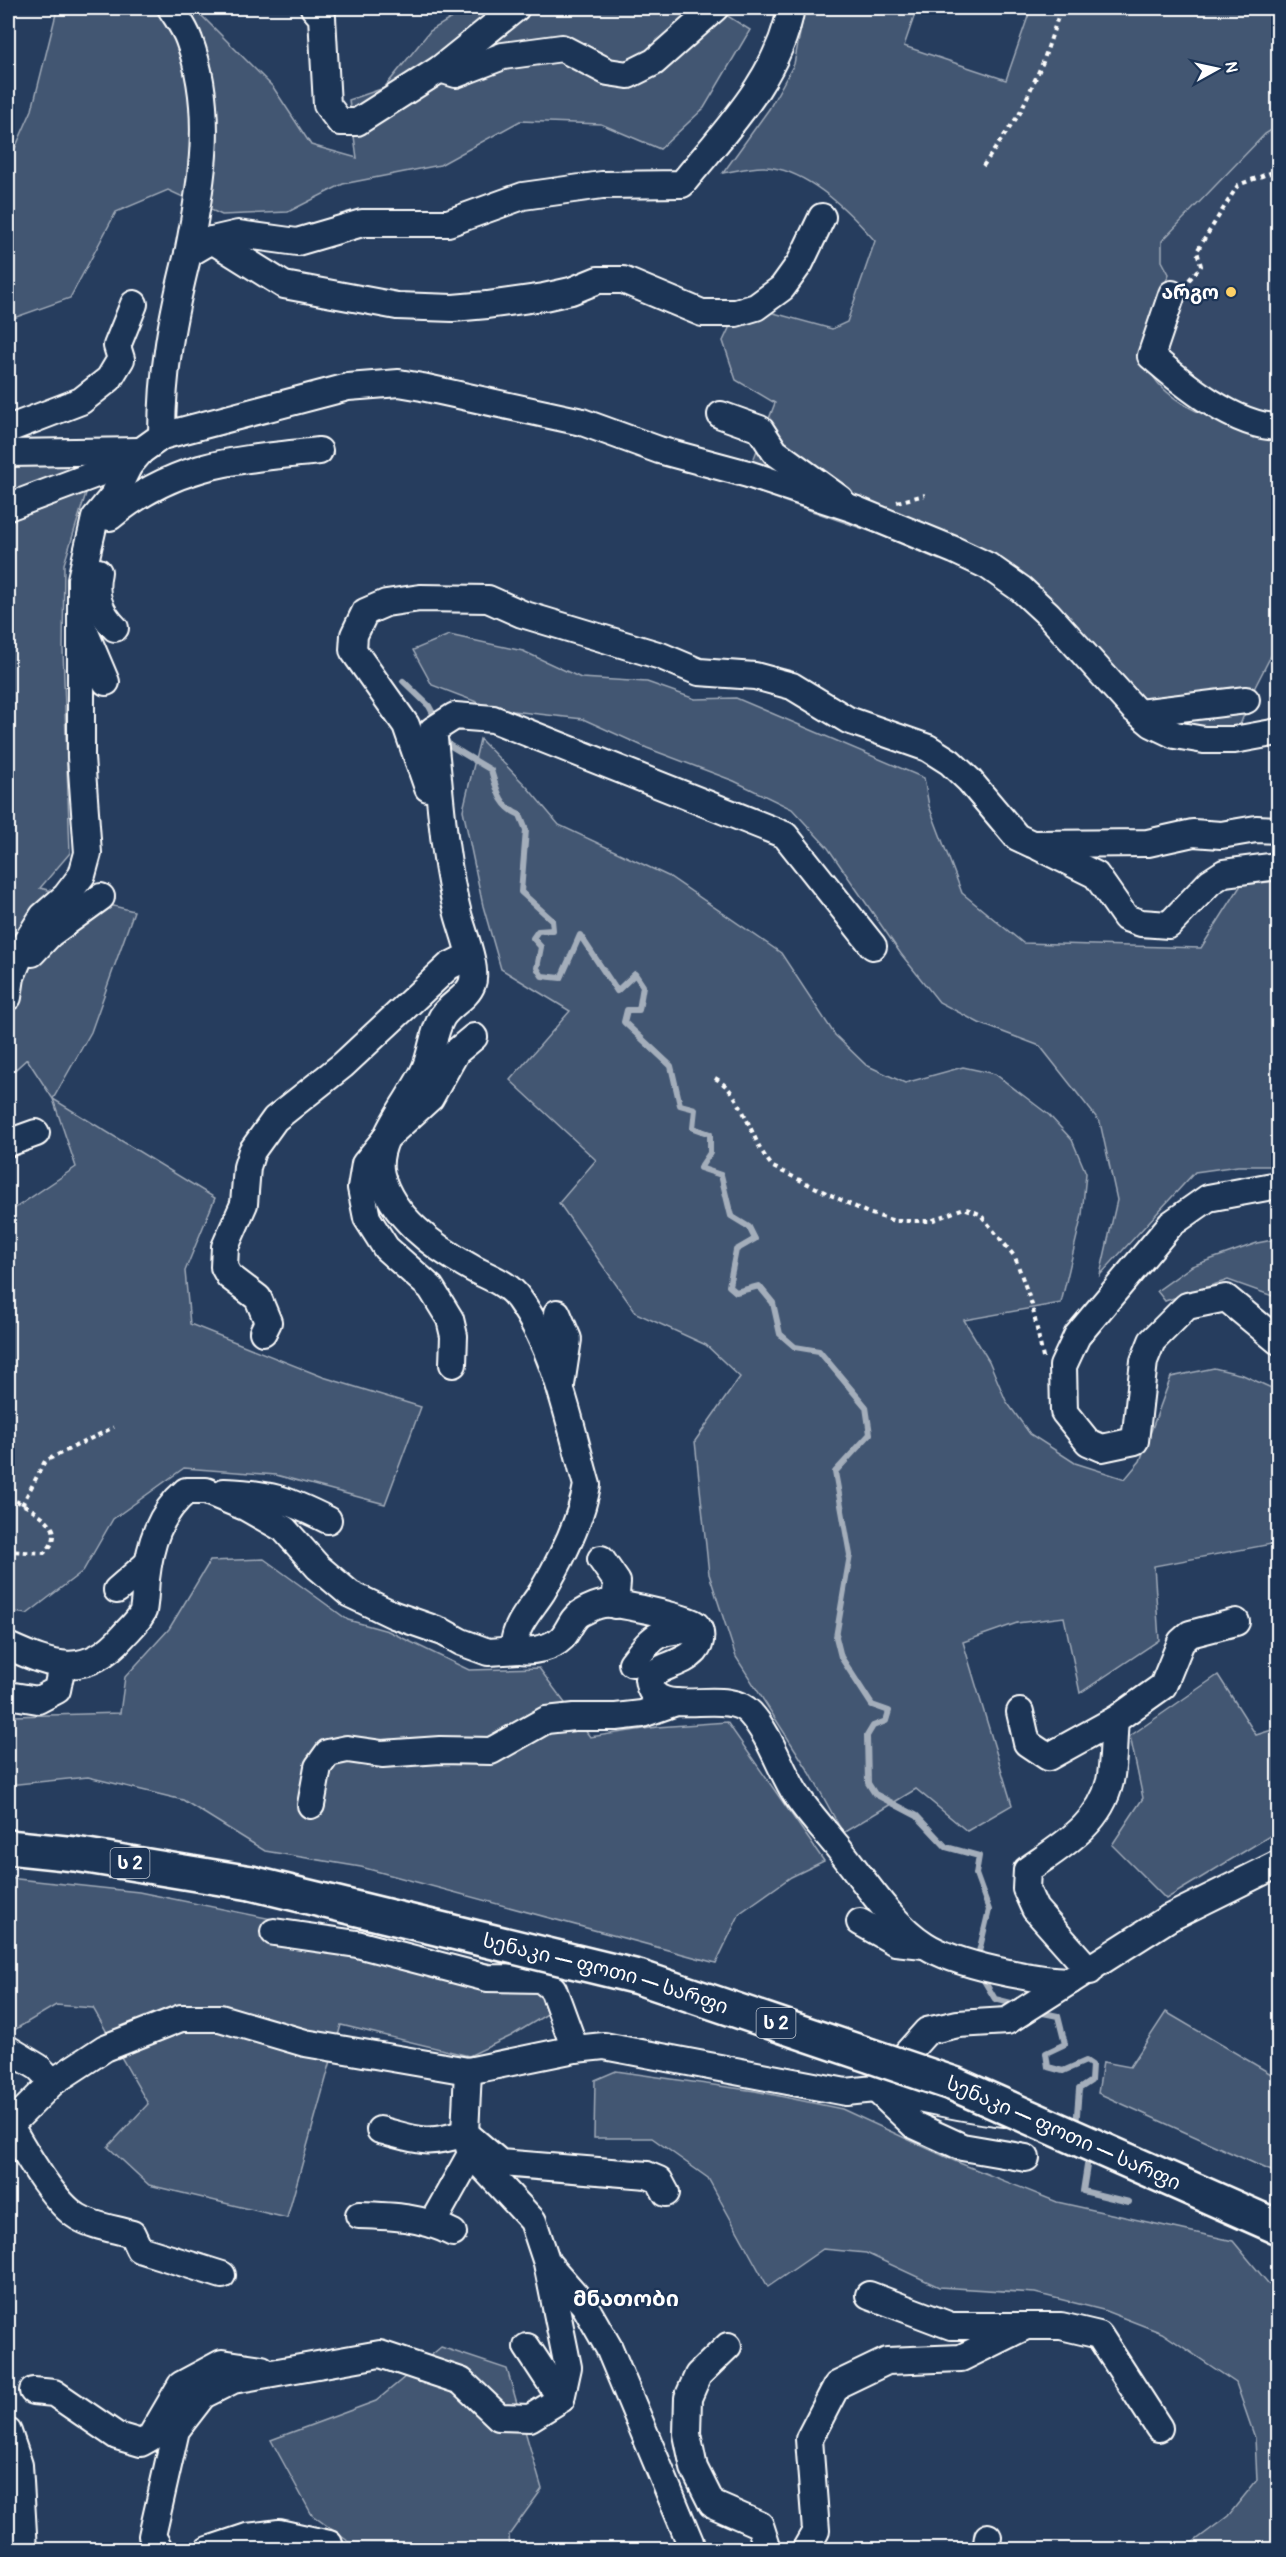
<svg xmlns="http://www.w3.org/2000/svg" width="1286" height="2557" viewBox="0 0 1286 2557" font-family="Pangolin,'Noto Sans Georgian',sans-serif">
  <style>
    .built { fill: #344a68 }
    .green { fill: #425672; stroke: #a0aab8; stroke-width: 1.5 }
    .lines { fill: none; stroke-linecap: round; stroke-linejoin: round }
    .stream { stroke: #a4aebb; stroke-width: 6 }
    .minor-casing { stroke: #fff; stroke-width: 30 }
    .highway-casing { stroke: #fff; stroke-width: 38 }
    .path { stroke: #fff; stroke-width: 4; stroke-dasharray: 4.5 4.5; stroke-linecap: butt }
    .minor { stroke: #1d3557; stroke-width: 26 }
    .highway { stroke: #1d3557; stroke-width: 33 }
    .highway-bridge-casing { stroke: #fff; stroke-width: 38; stroke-linecap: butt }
    .highway-bridge { stroke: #1d3557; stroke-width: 33 }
    .poi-dot { fill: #ffd166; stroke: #1d3557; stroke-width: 2 }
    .labels { text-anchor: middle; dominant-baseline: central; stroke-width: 4.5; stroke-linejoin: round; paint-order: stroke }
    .shield { fill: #1d3557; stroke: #bbc2cd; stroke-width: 1.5 }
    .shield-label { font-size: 18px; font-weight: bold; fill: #fff }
    .poi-label { font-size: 20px; font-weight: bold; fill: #fff; stroke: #1d3557; text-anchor: end }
    .street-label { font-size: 20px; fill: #fff; stroke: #1d3557 }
    .quarter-label { font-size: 22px; font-weight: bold; fill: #fff; stroke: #1d3557 }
  </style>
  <rect width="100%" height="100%" fill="#263d5e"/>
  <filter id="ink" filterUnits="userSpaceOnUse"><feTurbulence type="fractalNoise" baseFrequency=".0167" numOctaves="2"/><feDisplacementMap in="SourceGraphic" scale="12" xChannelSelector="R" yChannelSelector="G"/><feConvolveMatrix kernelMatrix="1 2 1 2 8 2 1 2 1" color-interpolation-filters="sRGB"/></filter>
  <g filter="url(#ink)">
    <path class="built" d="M 1278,126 L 1278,437 L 1226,425 L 1199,413 L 1158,383 L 1138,351 L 1169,274 L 1162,261 L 1162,241 L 1264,134 Z"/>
    <g class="green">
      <path d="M 55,8 L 194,8 L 273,87 L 311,145 L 357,158 L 349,100 L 384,88 L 430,31 L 468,8 L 715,8 L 750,30 L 704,108 L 660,149 L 601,124 L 520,121 L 440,165 L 343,184 L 288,212 L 222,215 L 168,190 L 116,212 L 70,298 L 8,320 L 8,164 L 32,110 L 56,14 Z"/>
      <path d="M 805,8 L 917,8 L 904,46 L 1006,80 L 1031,8 L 1278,8 L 1278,126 L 1265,134 L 1162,241 L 1162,261 L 1169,274 L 1138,351 C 1144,361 1150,373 1158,383 C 1187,416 1238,427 1278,437 L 1278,642 L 1255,687 L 1234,740 L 1175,735 L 1074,642 L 954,550 L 939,560 L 878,534 L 743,487 L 775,403 L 736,380 L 723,341 L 732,322 L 770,312 L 832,329 L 847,322 L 875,241 C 849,211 807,169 765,167 C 752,166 736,171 723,173 L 769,109 L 794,64 Z"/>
      <path d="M 8,464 L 81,467 L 87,490 L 64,564 L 63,649 L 70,853 L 40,888 L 134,911 L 91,1032 L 53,1099 L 215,1198 L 185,1271 L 190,1324 L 323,1377 L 421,1407 L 385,1504 L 276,1475 L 184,1468 L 113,1519 L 83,1571 L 27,1614 L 8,1611 L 8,1213 L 76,1167 L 53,1099 L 27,1059 L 8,1076 Z"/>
      <path d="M 449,635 L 523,651 L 581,678 L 647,682 L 695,699 L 736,698 L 924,778 L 929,806 L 962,893 L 1023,943 L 1201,948 L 1241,885 L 1278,881 L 1278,1166 L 1238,1166 L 1195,1172 L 1100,1275 L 1117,1200 L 1100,1122 L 1040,1046 L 979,1023 L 939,1002 L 901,954 L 828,848 L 792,809 L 734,781 L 647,748 L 583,719 L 495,709 L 432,685 L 413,650 Z"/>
      <path d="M 480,739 L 527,787 L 559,825 L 670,877 L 781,953 L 835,1035 L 866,1065 L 905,1083 L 963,1067 L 995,1074 L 1049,1115 L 1072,1140 L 1086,1173 L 1082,1215 L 1061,1303 L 964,1320 L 989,1361 L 1006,1401 L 1030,1434 L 1075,1463 L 1125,1479 L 1140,1461 L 1171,1377 L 1214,1368 L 1243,1375 L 1278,1391 L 1278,1564 L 1271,1544 L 1154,1566 L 1159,1640 L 1080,1693 L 1064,1617 L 1017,1623 L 963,1642 L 1012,1805 L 967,1831 L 916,1789 L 843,1833 L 810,1773 L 736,1657 L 709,1574 L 695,1441 L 740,1377 L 706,1345 L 636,1313 L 559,1203 L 596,1160 L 510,1080 L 570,1011 L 501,969 L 483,906 L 463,810 Z"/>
      <path d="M 1278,1239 L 1278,1298 L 1228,1280 L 1165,1301 L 1157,1291 L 1192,1266 L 1257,1243 Z"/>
      <path d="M 264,1559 L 348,1620 L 388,1631 L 469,1670 L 539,1668 L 590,1737 L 657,1727 L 727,1722 L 824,1861 L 791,1877 L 740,1913 L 716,1963 L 361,1867 L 265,1851 L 183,1800 L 88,1777 L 8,1785 L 8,1711 L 14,1716 L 120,1713 L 125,1677 L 169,1629 L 210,1561 Z"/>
      <path d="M 1218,1675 L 1256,1735 L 1278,1728 L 1278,1831 L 1166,1899 L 1112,1845 L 1143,1798 L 1130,1736 Z"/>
      <path d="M 8,1878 L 139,1892 L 556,1977 L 569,2001 L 511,2036 L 469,2056 L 341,2025 L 287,2218 L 149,2185 L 108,2147 L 148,2104 L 93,2008 L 56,2005 L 14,2030 L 8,2074 Z"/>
      <path d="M 1166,2012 L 1278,2078 L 1278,2174 L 1098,2093 L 1103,2062 L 1130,2067 Z"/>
      <path d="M 616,2071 L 755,2091 L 842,2109 L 957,2162 L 1057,2202 L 1233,2241 L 1278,2295 L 1278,2549 L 1184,2549 L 1228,2516 L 1257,2480 L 1255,2438 L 1236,2383 L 1162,2333 L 1103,2310 L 1035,2293 L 939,2287 L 866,2253 L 823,2249 L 768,2287 L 708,2178 L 652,2138 L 594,2138 L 595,2080 Z"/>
      <path d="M 441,2347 L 507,2369 L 542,2489 L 509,2535 L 510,2549 L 359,2549 L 312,2515 L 271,2440 L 376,2401 Z"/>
    </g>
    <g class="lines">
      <g class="stream">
        <path d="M 403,681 L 429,706 L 437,721"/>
        <path d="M 444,736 L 449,745 L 491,770 C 497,790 500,807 520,815 L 526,830 L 521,892 L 552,920 L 553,930 L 538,931 L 533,938 L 541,947 L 537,968 L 542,976 L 561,978 L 580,935 L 617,991 L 635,974 L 643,986 L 639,1010 L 627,1010 L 624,1022 L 671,1066 L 680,1105 L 695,1109 L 693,1128 L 710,1134 L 710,1153 L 700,1168 L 721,1175 L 731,1216 L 749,1227 L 755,1239 L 736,1250 L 729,1286 L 736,1292 L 759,1286 L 773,1303 L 780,1334 L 795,1347 L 819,1351 L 866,1407 L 870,1434 L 835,1472 L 850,1555 L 836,1637 L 841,1657 L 872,1705 L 889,1711 L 886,1721 L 873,1726 L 867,1736 L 868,1783 L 875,1794 L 917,1816 L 946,1847 L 979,1856 L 976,1874 L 989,1910 L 977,1960"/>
        <path d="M 980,1974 L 995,1999 L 1011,2003 L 1014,2010"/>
        <path d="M 1038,2012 L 1058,2016 L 1065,2044 L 1046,2053 L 1048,2067 L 1063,2071 L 1086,2061 L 1092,2065 L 1091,2081 L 1079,2089 L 1076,2127"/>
        <path d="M 1089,2153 L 1083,2191 L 1129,2202"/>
      </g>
      <g class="minor-casing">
        <g id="minor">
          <path d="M 171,8 C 177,18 185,28 189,40 C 215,110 202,183 188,254"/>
          <path d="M 314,8 L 322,17 L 327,105 L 340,122 L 357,122 L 440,69 L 516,8"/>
          <path d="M 440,69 L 456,74 L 503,56 L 562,48 L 608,72 L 628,75 L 654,62 L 715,8"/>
          <path d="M 212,240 L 284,285 L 397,306 L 453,308 L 487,305 L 544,297 L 571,291 L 598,280 L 623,280 L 702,313 L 736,313 L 756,307 L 782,288 L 800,263 L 822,217"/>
          <path d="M 1172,294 L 1151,356 C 1183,384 1234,426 1278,427"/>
          <path d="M 721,415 L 760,429 L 775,452 L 840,499"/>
          <path d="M 8,429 L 81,401 L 109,379 L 121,359 L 117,346 L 134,304"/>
          <path d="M 162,436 C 162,370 172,317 188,254 L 212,240 L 238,234 L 297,242 L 362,223 L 448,223 L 523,196 L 602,185 L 682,184 C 725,131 779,77 791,8"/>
          <path d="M 8,453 L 141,451"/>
          <path d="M 8,507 L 104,471 L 129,465"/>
          <path d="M 110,517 C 176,462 237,460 319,451"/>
          <path d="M 98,572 C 93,594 99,612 115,628"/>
          <path d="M 84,630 L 106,682"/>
          <path d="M 1139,713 L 1246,700"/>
          <path d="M 428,788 L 406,725 L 353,650 L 354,635 L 365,612 L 386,603 L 420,598 L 488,599 L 522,614 L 661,656 L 699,672 L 755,676 L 792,686 L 848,720 L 928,748 L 950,762 L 969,780 L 1017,837 L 1032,844 L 1148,843 L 1193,833 L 1221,835 L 1256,829 L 1278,830"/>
          <path d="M 1039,847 L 1096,875 L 1126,918 L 1141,923 L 1169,925 L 1210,882 L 1224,873 L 1278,866"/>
          <path d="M 873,946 L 785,835 L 493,719 L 455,716 L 433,730 C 440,789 443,857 458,914 C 462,930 478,969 472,984 C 467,998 450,1004 442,1017 C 433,1032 432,1053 425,1069 C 412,1099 372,1141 381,1175 C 391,1216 435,1248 470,1267 C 487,1277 507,1282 519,1299 C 557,1352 569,1423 587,1485 C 581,1522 561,1560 542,1592 C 531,1609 515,1625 514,1645 L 519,1650 C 532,1652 552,1648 562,1638 C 569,1630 572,1618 581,1613 C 588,1609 595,1605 603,1604 C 617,1602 679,1616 693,1623 C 703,1628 702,1643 695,1651 C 682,1665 659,1665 648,1679 C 653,1724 725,1685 750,1713 C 771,1736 780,1770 797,1796 C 809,1814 824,1830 837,1846 C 862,1877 891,1924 925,1945 C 956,1965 1033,1980 1070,1981"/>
          <path d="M 32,953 L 50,934 L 101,897"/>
          <path d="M 8,997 L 11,977 L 25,944 L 43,916 L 66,896 L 82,875 L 88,853 L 81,757 L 81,579 L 95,518 L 114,495 L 129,465 L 141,451 L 162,436 L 348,387 L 399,383 L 422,387 L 582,422 L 659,450 L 748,474 L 854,509 L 954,550 L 988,566 L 1021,589 L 1048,614 L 1134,709 L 1152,724 L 1175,735 L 1204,740 L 1234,740 L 1278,732"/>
          <path d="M 8,1143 L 36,1133"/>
          <path d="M 1278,1185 L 1208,1198 L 1171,1224 L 1077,1336 L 1063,1366 L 1064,1412 L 1088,1442 L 1102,1448 L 1135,1441 L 1144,1361 L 1152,1341 L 1187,1306 L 1226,1298 L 1278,1341"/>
          <path d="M 557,1313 L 568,1339 L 561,1385"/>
          <path d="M 263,1332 L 268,1322 L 258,1298 L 229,1276 L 224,1267 L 225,1247 L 244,1204 L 247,1167 L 252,1151 L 275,1119 L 343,1065 L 449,966 L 463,959 L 471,962"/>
          <path d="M 453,1364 L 454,1336 L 450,1319 L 431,1288 L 386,1248 L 367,1218 L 361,1188 L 365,1164 L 386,1138 L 430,1098 L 456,1052 L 474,1037"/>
          <path d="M 224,1492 C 271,1494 286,1499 328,1520"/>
          <path d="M 601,1559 L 617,1582 L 615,1605"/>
          <path d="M 117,1590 L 148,1563"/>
          <path d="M 8,1646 C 52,1666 86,1679 123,1636 C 129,1629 140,1620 143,1611 C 145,1601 145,1590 146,1579 C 150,1544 159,1514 186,1491 L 206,1491 L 245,1507 L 284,1529 L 318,1567 L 350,1594 L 394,1615 L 443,1632 L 461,1642 L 488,1652 L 519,1650"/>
          <path d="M 632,1663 C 656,1632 659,1630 699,1630"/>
          <path d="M 8,1695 L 38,1700 L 57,1690 L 62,1665"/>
          <path d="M 1020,1712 L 1027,1743 L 1048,1757 L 1115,1720"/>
          <path d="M 311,1805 L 318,1767 L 328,1753 L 347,1749 L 382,1754 L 440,1750 L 491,1751 L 546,1720 L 574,1717 L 616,1717 L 642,1714 L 676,1702"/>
          <path d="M 860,1922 L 895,1942 L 924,1945"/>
          <path d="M 274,1932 L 357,1944 L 487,1978 L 541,1979 L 553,1989 L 575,2049"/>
          <path d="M 1090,1971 L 1035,1909 L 1026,1889 L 1027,1870 C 1061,1846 1100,1825 1110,1781 C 1114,1762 1113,1740 1115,1720 L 1163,1686 L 1181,1642 L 1190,1634 L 1236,1622"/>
          <path d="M 8,2049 L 38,2067 L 53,2082"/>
          <path d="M 875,2089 C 919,2097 961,2109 1005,2113"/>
          <path d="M 876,2089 L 914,2125 L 962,2147 L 1026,2158"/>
          <path d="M 10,2126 C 25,2151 53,2202 78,2217 C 93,2226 115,2229 132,2234 L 139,2249 L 222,2275"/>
          <path d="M 8,2127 L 53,2082 L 105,2048 L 181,2018 L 220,2018 L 305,2043 L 468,2071 L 575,2049 L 604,2046 L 846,2092 L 875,2089 L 927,2031 L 958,2024 L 1007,2021 L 1169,1918 L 1278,1864"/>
          <path d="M 380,2130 C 418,2140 426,2146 465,2133 L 500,2163 L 647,2175 L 659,2180 L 666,2193"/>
          <path d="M 359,2215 C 393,2216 423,2217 453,2233"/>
          <path d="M 433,2222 L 471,2154"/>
          <path d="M 549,2265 L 585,2306 L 609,2348 L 690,2542 L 690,2550"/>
          <path d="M 869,2295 L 951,2326 L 1061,2326 L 1099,2335 L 1159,2428"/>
          <path d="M 728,2346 L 698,2375 L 688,2398 L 687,2434 L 694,2468 L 712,2504 L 760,2525 L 768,2550"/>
          <path d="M 527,2347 L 561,2399"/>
          <path d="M 33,2391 L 54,2393 L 117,2436 L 141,2443 L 150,2438 L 181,2385 L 222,2363 L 262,2369"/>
          <path d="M 8,2432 L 19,2465 L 24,2550"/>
          <path d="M 160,2550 L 152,2536 L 176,2430 L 203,2395 L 233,2380 L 380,2354 L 461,2381 L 499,2417 L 530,2418 L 561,2399 L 568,2367 L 547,2263 L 533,2221 L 471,2154 L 465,2133 L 468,2071"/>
          <path d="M 208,2550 L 247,2537 L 279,2533 L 329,2544 L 331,2550"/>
          <path d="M 805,2550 L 816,2531 L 809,2439 L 837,2385 L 887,2361 L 961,2358 L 1024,2327"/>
          <path d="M 986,2550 L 988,2537"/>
        </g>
      </g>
      <g class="highway-casing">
        <path id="highway" d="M 8,1847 L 75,1854 L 251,1883"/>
      </g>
      <g class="path">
        <path d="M 1272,30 L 1278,31"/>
        <path d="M 983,166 L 1020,113 L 1043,62 L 1061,8"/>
        <path d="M 1189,280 L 1201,266 L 1197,251 L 1238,185 L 1278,170"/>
        <path d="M 897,502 L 925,495"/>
        <path d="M 715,1078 C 746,1096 748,1138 773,1167 L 868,1213 L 895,1221 L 931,1221 L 964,1208 L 980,1214 L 1015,1257 L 1032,1305 L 1043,1358"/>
        <path d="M 8,1497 C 29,1508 74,1526 44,1553 L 8,1551"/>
        <path d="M 22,1505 L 45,1461 L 114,1427"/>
      </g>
      <use href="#minor" class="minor"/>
      <use href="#highway" class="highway"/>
      <g class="highway-bridge-casing">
        <g id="highway-bridge">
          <path id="s1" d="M 251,1883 L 638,1977 L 954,2084 L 1278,2227"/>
        </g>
      </g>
      <use href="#highway-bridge" class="highway-bridge"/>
    </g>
  </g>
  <circle class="poi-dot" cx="1231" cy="292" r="6"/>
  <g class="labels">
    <g class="shield">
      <rect x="110.5" y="1848" width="39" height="30" rx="4.5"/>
      <rect x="756.5" y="2008" width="39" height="30" rx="4.5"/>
    </g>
    <g class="shield-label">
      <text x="130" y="1863">ს 2</text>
      <text x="776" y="2023">ს 2</text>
    </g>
    <g class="poi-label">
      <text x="1219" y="292">არგო</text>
    </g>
    <g class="street-label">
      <text stroke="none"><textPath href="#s1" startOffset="366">სენაკი — ფოთი — სარფი</textPath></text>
      <text stroke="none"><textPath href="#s1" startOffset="852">სენაკი — ფოთი — სარფი</textPath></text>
    </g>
    <g class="quarter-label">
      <text x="626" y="2299">მნათობი</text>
    </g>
  </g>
  <rect width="1286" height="2557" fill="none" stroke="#1d3557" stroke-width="30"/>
  <rect x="15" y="15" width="1256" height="2527" fill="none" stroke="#fff" stroke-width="2" filter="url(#ink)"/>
  <g transform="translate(1217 69) rotate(82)" stroke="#1d3557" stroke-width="4.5" paint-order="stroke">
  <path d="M0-4.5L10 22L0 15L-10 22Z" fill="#ffffff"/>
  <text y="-9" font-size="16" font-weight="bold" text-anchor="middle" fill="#ffffff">N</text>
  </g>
</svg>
